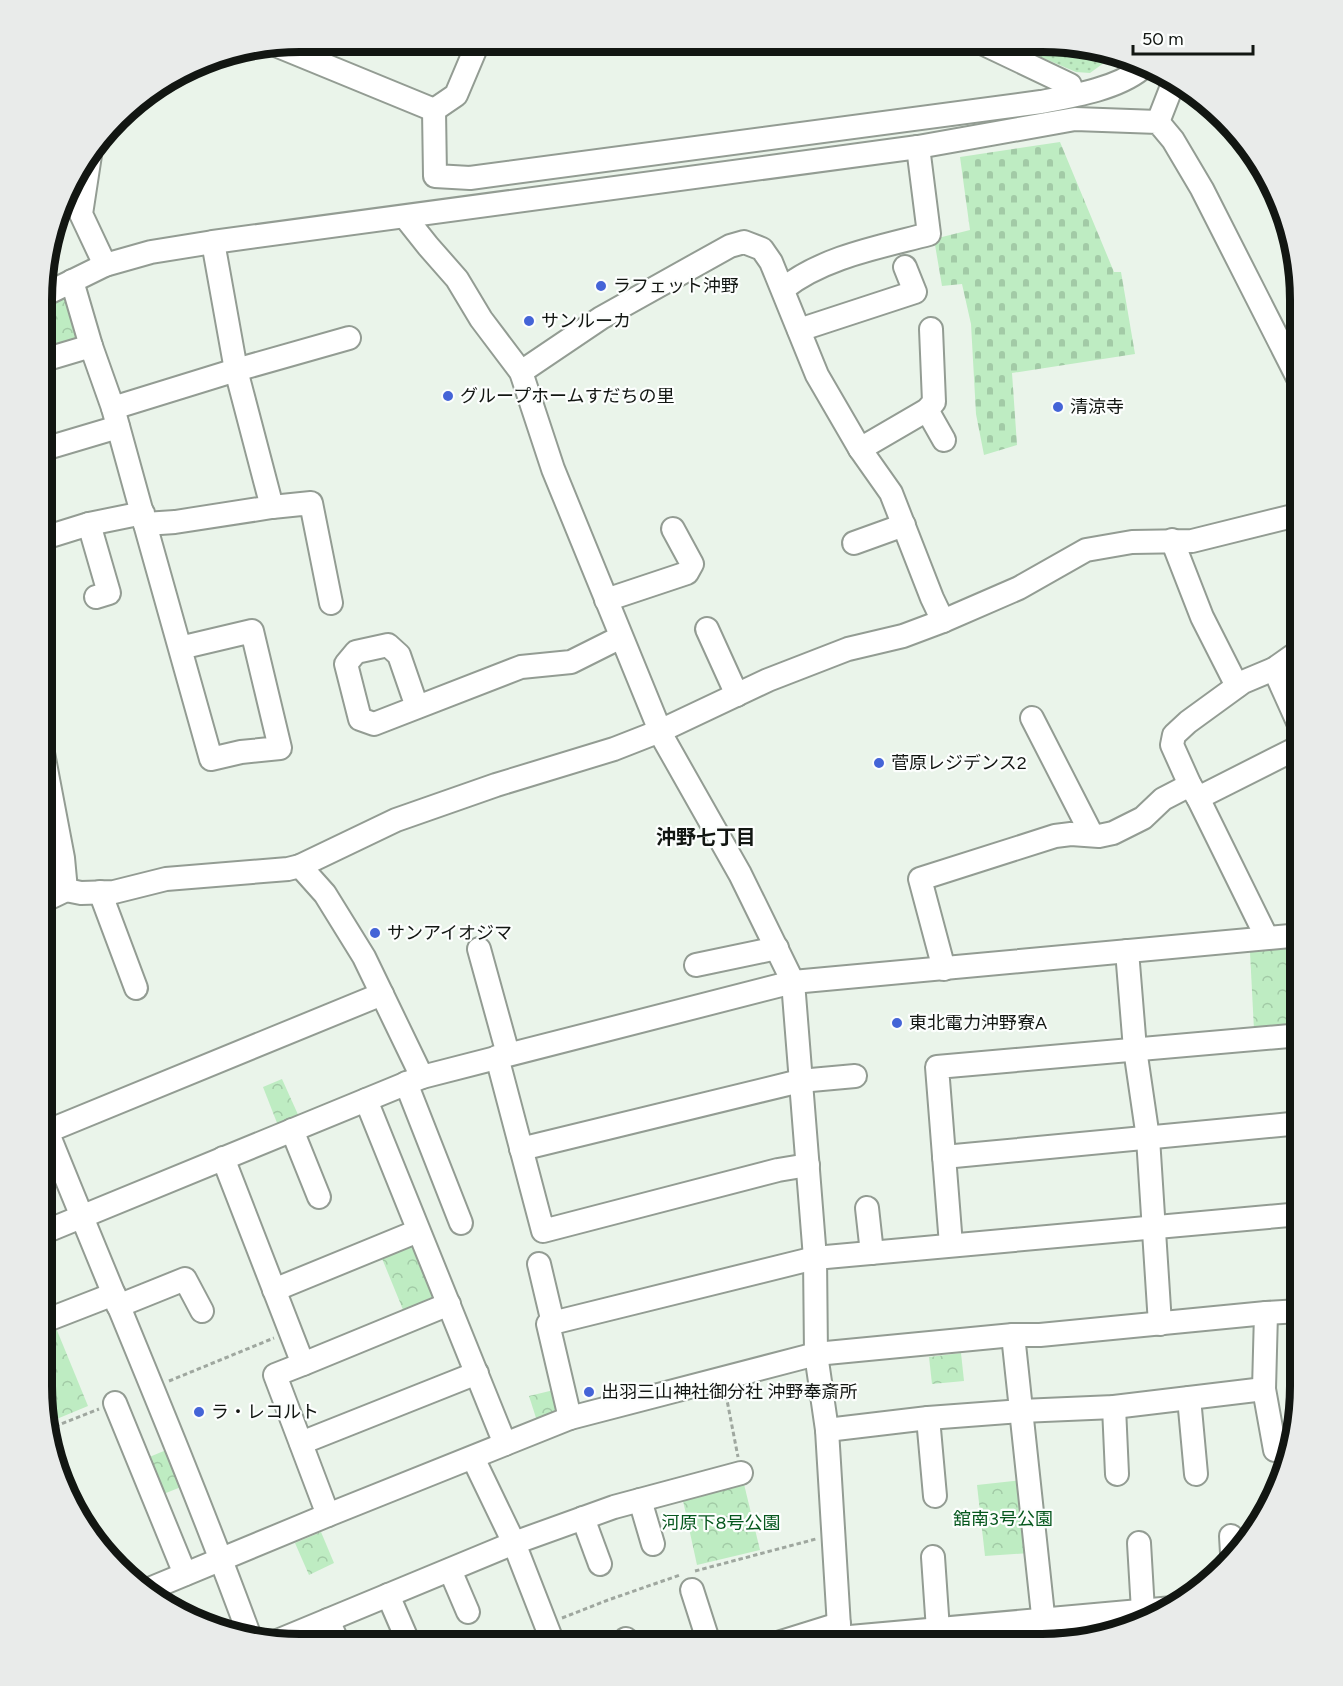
<svg xmlns="http://www.w3.org/2000/svg" width="1343" height="1686" viewBox="0 0 1343 1686" font-family="Figtree,'Noto Sans JP',sans-serif">
  <style>
    .grass { fill: url(#grass-dots) }
    .cemetery { fill: url(#cemetery-stones) }
    .park { fill: url(#park-crowns) }
    .lines { fill: none; stroke-linecap: round; stroke-linejoin: round }
    .stream { stroke: #637398; stroke-width: 4.5 }
    .minor-casing { stroke: #939c93; stroke-width: 26 }
    .path { stroke: #9fa79f; stroke-width: 3; stroke-dasharray: 4.5 3; stroke-linecap: butt }
    .minor { stroke: #fff; stroke-width: 22 }
    .poi-dot { fill: #4464d7; stroke: #fcfefd; stroke-width: 2 }
    .labels { text-anchor: middle; dominant-baseline: central; stroke-width: 4.5; stroke-linejoin: round; paint-order: stroke }
    .poi-label { font-size: 18px; fill: #121612; stroke: #fcfefd; text-anchor: start }
    .park-label { font-size: 18px; fill: #06581e; stroke: #fcfefd }
    .neighbourhood-label { font-size: 20px; font-weight: bold; fill: #121612; stroke: #fcfefd }
    .rim { fill: none; stroke: #121612; stroke-width: 8 }
  </style>
  <defs>
    <pattern id="grass-dots" width="8" height="8" patternUnits="userSpaceOnUse" patternTransform="scale(1.5)"><rect width="8" height="8" fill="#beecc2"/><path d="M2 2h.1M6 6h.1" fill="none" stroke="#a2caa6" stroke-width="1.8" stroke-linecap="round"/></pattern>
    <pattern id="cemetery-stones" width="16" height="16" patternUnits="userSpaceOnUse" patternTransform="scale(1.5)"><rect width="16" height="16" fill="#beecc2"/><path d="M2 7V4a2 2 0 0 1 4 0v3zM10 15v-3a2 2 0 0 1 4 0v3z" fill="#a2caa6"/></pattern>
    <pattern id="park-crowns" width="20" height="18" patternUnits="userSpaceOnUse" patternTransform="scale(1.5)"><rect width="20" height="18" fill="#beecc2"/><path d="M2 6a3 3 0 1 1 6 0M12 15a3 3 0 1 1 6 0" fill="none" stroke="#a2caa6"/></pattern>
  </defs>
  <rect width="100%" height="100%" fill="#eaf4ea"/>
  <path class="grass" d="M 1010,44 L 1077,44 L 1112,57 L 1090,73 L 1076,72 Z"/>
  <path class="cemetery" d="M 1060,142 L 1114,272 L 1121,272 L 1135,354 L 1012,373 L 1017,445 L 984,455 L 976,414 L 971,324 L 962,284 L 942,286 L 934,239 L 970,230 L 960,157 Z"/>
  <g class="park">
    <path d="M 61,298 L 68,300 L 80,340 L 44,353 L 44,308 Z"/>
    <path d="M 1301,947 L 1301,1025 L 1254,1030 L 1250,952 Z"/>
    <path d="M 282,1079 L 300,1119 L 279,1128 L 263,1087 Z"/>
    <path d="M 416,1241 L 442,1302 L 406,1317 L 381,1256 Z"/>
    <path d="M 56,1328 L 88,1406 L 47,1423 L 42,1386 L 42,1333 Z"/>
    <path d="M 961,1353 L 964,1381 L 932,1384 L 929,1357 Z"/>
    <path d="M 558,1389 L 562,1413 L 537,1421 L 529,1396 Z"/>
    <path d="M 171,1448 L 186,1485 L 161,1495 L 147,1458 Z"/>
    <path d="M 743,1480 L 760,1550 L 697,1565 L 682,1496 Z"/>
    <path d="M 1022,1480 L 1030,1553 L 985,1556 L 977,1485 Z"/>
    <path d="M 321,1532 L 334,1563 L 309,1575 L 295,1543 Z"/>
  </g>
  <g class="lines">
    <path class="stream" d="M 48,256 L 56,255"/>
    <g class="minor-casing">
      <g id="minor">
        <path d="M 984,44 L 1070,85"/>
        <path d="M 278,46 L 434,110 L 435,176 L 470,178 L 1041,102 C 1073,96 1116,89 1141,69"/>
        <path d="M 434,110 L 456,95 L 478,43"/>
        <path d="M 1158,122 L 1174,81"/>
        <path d="M 90,155 L 81,214 L 105,265"/>
        <path d="M 405,217 L 428,246 L 457,279 L 481,319 L 521,372 L 553,469 L 663,738 L 740,874 L 793,982 L 815,1258 L 816,1354 L 827,1430 L 840,1643"/>
        <path d="M 72,281 L 91,346 L 113,408 L 145,524 L 175,522 L 272,507 L 236,370 L 213,242"/>
        <path d="M 783,289 C 823,257 880,247 929,234 L 918,147"/>
        <path d="M 44,295 L 105,265 L 151,252 L 213,242 L 918,147 L 1075,119 L 1158,122 L 1173,140 L 1202,189 L 1301,384"/>
        <path d="M 799,330 L 915,292 L 905,267"/>
        <path d="M 44,360 L 91,346"/>
        <path d="M 521,372 L 601,318 L 730,246 L 744,242 L 762,249 L 771,262 L 817,375 L 860,449 L 891,493 L 932,598 L 943,621"/>
        <path d="M 113,408 L 236,370 L 349,338"/>
        <path d="M 927,410 L 944,440"/>
        <path d="M 44,449 L 118,427"/>
        <path d="M 860,449 L 927,410 L 934,402 L 931,329"/>
        <path d="M 272,507 L 311,503 L 331,603"/>
        <path d="M 89,524 L 109,593 L 96,597"/>
        <path d="M 145,524 L 211,759 L 241,752 L 280,748 L 252,631 L 180,648"/>
        <path d="M 44,538 L 89,524 L 143,513"/>
        <path d="M 1172,540 L 1202,617 L 1237,686"/>
        <path d="M 854,543 L 904,525"/>
        <path d="M 606,600 L 687,573 L 692,564 L 673,529"/>
        <path d="M 707,629 L 737,695"/>
        <path d="M 1274,669 L 1301,729"/>
        <path d="M 417,707 L 399,655 L 388,645 L 356,652 L 346,664 L 360,719 L 374,724 L 521,667 L 571,662 L 621,637"/>
        <path d="M 1032,718 L 1092,835"/>
        <path d="M 43,753 L 63,858 L 66,890"/>
        <path d="M 1198,798 L 1301,746"/>
        <path d="M 300,866 L 325,894 L 364,957 L 422,1077"/>
        <path d="M 100,892 L 136,988"/>
        <path d="M 43,901 L 66,890 L 81,893 L 114,892 L 166,879 L 288,869 L 300,866 L 396,820 L 496,785 L 614,749 L 660,731 L 768,680 L 848,649 L 903,636 L 943,621 L 1019,588 L 1086,550 L 1132,542 L 1192,541 L 1301,514"/>
        <path d="M 1267,938 L 1198,798 L 1190,785 L 1172,745 L 1174,735 L 1188,722 L 1243,682 L 1274,669 L 1301,650"/>
        <path d="M 479,949 L 508,1054"/>
        <path d="M 1127,951 L 1135,1049 L 1148,1138 L 1160,1324"/>
        <path d="M 696,965 L 777,948"/>
        <path d="M 944,969 L 920,879 L 1055,836 L 1071,834 L 1099,836 L 1113,833 L 1143,818 L 1163,799 L 1190,785"/>
        <path d="M 497,1057 L 543,1231 L 778,1170 L 808,1165"/>
        <path d="M 406,1083 L 461,1223"/>
        <path d="M 366,1100 L 505,1444"/>
        <path d="M 43,1121 C 112,1293 186,1463 250,1637"/>
        <path d="M 292,1130 L 319,1197"/>
        <path d="M 43,1133 L 382,994"/>
        <path d="M 521,1149 L 800,1081 L 855,1076"/>
        <path d="M 944,1157 L 1301,1123"/>
        <path d="M 223,1158 L 303,1364 L 449,1304"/>
        <path d="M 867,1208 L 872,1253"/>
        <path d="M 42,1233 L 422,1077 L 793,982 L 1301,935"/>
        <path d="M 951,1245 L 937,1067 L 1301,1035"/>
        <path d="M 539,1264 L 553,1323"/>
        <path d="M 274,1290 L 418,1231"/>
        <path d="M 118,1306 L 185,1279 L 202,1311"/>
        <path d="M 1266,1313 L 1264,1389 L 1275,1450"/>
        <path d="M 42,1322 L 114,1294"/>
        <path d="M 1013,1335 L 1046,1643"/>
        <path d="M 303,1364 L 275,1375 L 328,1515"/>
        <path d="M 1189,1398 L 1196,1474"/>
        <path d="M 115,1403 L 185,1574"/>
        <path d="M 1114,1407 L 1117,1474"/>
        <path d="M 570,1418 L 548,1324 L 815,1258 L 1301,1214"/>
        <path d="M 928,1418 L 935,1496"/>
        <path d="M 827,1430 L 928,1418 L 1021,1411 L 1114,1407 L 1264,1389"/>
        <path d="M 301,1443 L 477,1373"/>
        <path d="M 473,1458 L 514,1543 L 553,1643"/>
        <path d="M 640,1500 L 653,1544"/>
        <path d="M 583,1518 L 600,1564"/>
        <path d="M 1231,1536 L 1232,1553"/>
        <path d="M 1139,1543 L 1143,1611"/>
        <path d="M 933,1557 L 938,1630"/>
        <path d="M 450,1570 L 468,1612"/>
        <path d="M 147,1590 L 328,1515 L 570,1418 L 816,1354 L 1013,1335 L 1040,1335 L 1266,1313 L 1300,1311"/>
        <path d="M 692,1590 L 709,1643"/>
        <path d="M 388,1595 L 407,1639"/>
        <path d="M 328,1620 L 338,1643"/>
        <path d="M 839,1638 L 1173,1608"/>
        <path d="M 626,1639 L 628,1643"/>
        <path d="M 275,1642 L 514,1543 L 614,1507 L 741,1473"/>
        <path d="M 778,1643 L 839,1624"/>
      </g>
    </g>
    <g class="path">
      <path d="M 169,1381 L 274,1338"/>
      <path d="M 726,1395 L 738,1457"/>
      <path d="M 48,1429 L 99,1409"/>
      <path d="M 695,1571 L 816,1539"/>
      <path d="M 562,1618 L 608,1600 L 680,1575"/>
      <path d="M 499,1643 L 528,1632"/>
    </g>
    <use href="#minor" class="minor"/>
  </g>
  <g class="poi-dot">
    <circle cx="601" cy="286" r="6"/>
    <circle cx="529" cy="321" r="6"/>
    <circle cx="448" cy="396" r="6"/>
    <circle cx="1058" cy="407" r="6"/>
    <circle cx="879" cy="763" r="6"/>
    <circle cx="375" cy="933" r="6"/>
    <circle cx="897" cy="1023" r="6"/>
    <circle cx="589" cy="1392" r="6"/>
    <circle cx="199" cy="1412" r="6"/>
  </g>
  <g class="labels">
    <g class="poi-label">
      <text x="613" y="286">ラフェット沖野</text>
      <text x="541" y="321">サンルーカ</text>
      <text x="460" y="396">グループホームすだちの里</text>
      <text x="1070" y="407">清涼寺</text>
      <text x="891" y="763">菅原レジデンス2</text>
      <text x="387" y="933">サンアイオジマ</text>
      <text x="909" y="1023">東北電力沖野寮A</text>
      <text x="601" y="1392">出羽三山神社御分社 沖野奉斎所</text>
      <text x="211" y="1412">ラ・レコルト</text>
    </g>
    <g class="park-label">
      <text x="1003" y="1519">舘南3号公園</text>
      <text x="721" y="1523">河原下8号公園</text>
    </g>
    <g class="neighbourhood-label">
      <text x="706" y="837">沖野七丁目</text>
    </g>
  </g>
  <path d="M0 0H1343V1686H0ZM300 52H1042A248 248 0 0 1 1290 300V1386A248 248 0 0 1 1042 1634H300A248 248 0 0 1 52 1386V300A248 248 0 0 1 300 52Z" fill="#e9ebea" fill-rule="evenodd"/>
  <path class="rim" d="M300 52H1042A248 248 0 0 1 1290 300V1386A248 248 0 0 1 1042 1634H300A248 248 0 0 1 52 1386V300A248 248 0 0 1 300 52Z"/>
  <path d="M1133 45v9h120v-9" fill="none" stroke="#121612" stroke-width="3"/>
  <text x="1142" y="45" font-size="18" fill="#121612" stroke="#fcfefd" stroke-width="4.5" paint-order="stroke">50 m</text>
</svg>
